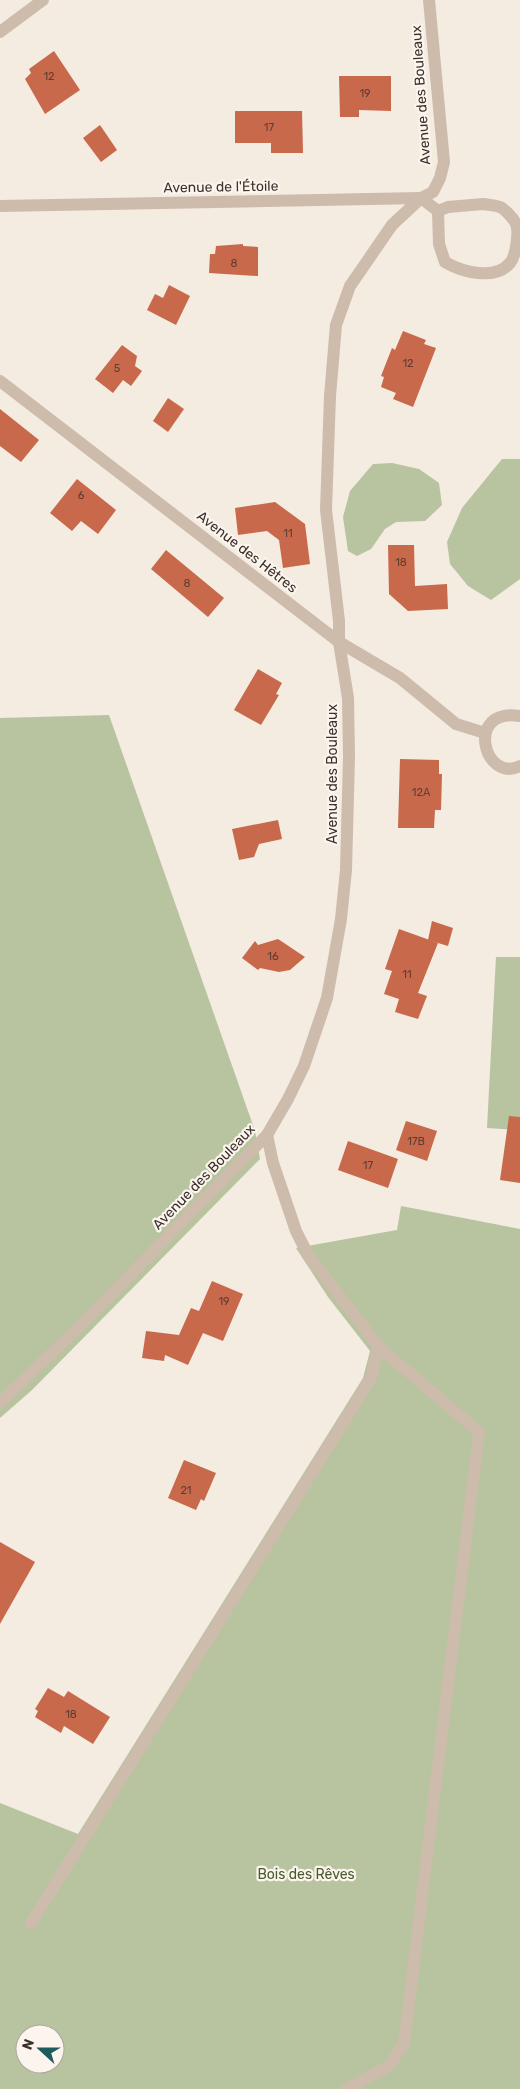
<svg xmlns="http://www.w3.org/2000/svg" width="520" height="2089" viewBox="0 0 520 2089" font-family="Rubik,sans-serif">
  <style>
    .green { fill: #b8c4a0; fill-rule: evenodd }
    .building { fill: #c8694b }
    .lines { fill: none; stroke-linecap: round; stroke-linejoin: round }
    .minor { stroke: #cdbbac; stroke-width: 12 }
    .labels { text-anchor: middle; dominant-baseline: central; stroke-width: 4.5; stroke-linejoin: round; paint-order: stroke }
    .number-label { font-size: 11px; fill: #5e3e33 }
    .street-label { font-size: 14px; fill: #3b302b; stroke: #fbf5ee }
    .park-label { font-size: 14px; fill: #4a5a2e; stroke: #fbf5ee }
  </style>
  <rect width="100%" height="100%" fill="#f4ebe1"/>
  <g class="green">
    <path d="M 502,459 L 520,459 L 520,579 L 491,600 L 468,586 L 450,564 L 447,542 L 462,508 Z"/>
    <path d="M 392,463 L 419,469 L 439,483 L 442,505 L 425,521 L 396,522 L 385,529 L 371,549 L 357,556 L 348,551 L 343,517 L 350,491 L 373,464 Z"/>
    <path d="M 109,715 L 255,1131 L 260,1159 L 32,1390 L 0,1418 L 0,718 Z"/>
    <path d="M 496,957 L 520,957 L 520,1130 L 487,1128 Z"/>
    <path d="M 401,1206 L 520,1229 L 520,2089 L 0,2089 L 0,1803 L 78,1834 L 363,1378 L 370,1351 L 328,1297 L 296,1248 L 397,1230 ZM 25,2034 L 55,2034 L 55,2064 L 25,2064 Z"/>
  </g>
  <g class="building">
    <path d="M 54,51 L 80,90 L 45,114 L 25,79 L 31,73 L 29,69 Z"/>
    <path d="M 339,76 L 391,76 L 391,111 L 359,110 L 359,117 L 340,117 Z"/>
    <path d="M 235,111 L 302,111 L 303,153 L 271,153 L 271,143 L 235,143 Z"/>
    <path d="M 100,125 L 117,150 L 101,162 L 83,138 Z"/>
    <path d="M 243,244 L 243,246 L 258,247 L 258,276 L 209,273 L 210,254 L 215,254 L 216,246 Z"/>
    <path d="M 169,285 L 190,296 L 176,325 L 147,310 L 155,294 L 163,298 Z"/>
    <path d="M 403,331 L 426,340 L 424,344 L 436,348 L 413,407 L 393,399 L 396,393 L 381,387 L 384,377 L 381,376 L 392,348 L 395,350 Z"/>
    <path d="M 122,345 L 137,356 L 135,366 L 142,371 L 131,386 L 123,380 L 113,393 L 95,379 Z"/>
    <path d="M 168,398 L 184,409 L 168,432 L 153,421 Z"/>
    <path d="M 0,409 L 39,440 L 21,462 L 0,446 Z"/>
    <path d="M 77,479 L 116,510 L 98,534 L 81,521 L 72,531 L 50,513 Z"/>
    <path d="M 275,502 L 305,524 L 310,564 L 283,568 L 279,540 L 267,531 L 238,535 L 235,508 Z"/>
    <path d="M 388,545 L 414,545 L 415,586 L 447,584 L 448,609 L 408,611 L 389,594 Z"/>
    <path d="M 166,550 L 224,598 L 208,617 L 151,569 Z"/>
    <path d="M 258,669 L 282,683 L 276,694 L 279,695 L 261,725 L 234,710 Z"/>
    <path d="M 400,759 L 439,760 L 439,774 L 442,774 L 441,810 L 435,810 L 434,828 L 398,828 Z"/>
    <path d="M 278,820 L 282,839 L 259,844 L 254,857 L 239,860 L 232,829 Z"/>
    <path d="M 432,921 L 453,928 L 448,946 L 428,940 Z"/>
    <path d="M 399,929 L 438,943 L 418,993 L 427,996 L 418,1019 L 395,1012 L 399,999 L 384,994 L 392,971 L 385,969 Z"/>
    <path d="M 278,939 L 305,957 L 290,970 L 279,972 L 260,968 L 258,970 L 242,958 L 255,941 L 258,945 Z"/>
    <path d="M 509,1116 L 520,1117 L 520,1183 L 500,1180 Z"/>
    <path d="M 406,1121 L 437,1131 L 427,1161 L 396,1150 Z"/>
    <path d="M 348,1141 L 398,1159 L 388,1188 L 338,1170 Z"/>
    <path d="M 212,1281 L 243,1294 L 223,1341 L 203,1333 L 188,1365 L 165,1355 L 164,1361 L 142,1358 L 146,1331 L 179,1335 L 191,1308 L 199,1311 Z"/>
    <path d="M 184,1460 L 216,1473 L 204,1501 L 201,1499 L 196,1510 L 168,1498 Z"/>
    <path d="M 0,1542 L 35,1562 L 0,1624 Z"/>
    <path d="M 48,1688 L 64,1697 L 68,1691 L 110,1717 L 93,1744 L 64,1726 L 61,1733 L 35,1717 L 38,1711 L 35,1709 Z"/>
  </g>
  <g class="lines">
    <g class="minor">
      <path d="M 0,32 L 43,0"/>
      <path d="M 483,204 C 488,205 497,205 502,208 C 505,210 513,218 515,222 C 520,230 516,256 510,263 C 495,281 462,272 445,262 L 439,244 L 438,211 L 448,207 Z"/>
      <path d="M 0,206 L 421,198 L 438,211"/>
      <path d="M 0,381 L 339,642 L 400,678 L 456,724 L 485,733"/>
      <path d="M 520,716 C 464,707 484,784 520,766"/>
      <path d="M 267,1135 L 273,1163 L 296,1231 L 308,1255 L 379,1347 L 479,1432 L 404,2043 L 390,2065 L 347,2089"/>
      <path d="M 0,1403 L 88,1318 L 267,1135 L 288,1099 L 304,1066 L 327,998 L 341,919 L 346,870 L 349,757 L 348,698 L 339,642 L 339,621 L 326,510 L 330,396 L 336,325 L 350,286 L 370,257 L 392,225 L 421,198 L 433,192 L 440,178 L 444,162 L 429,0"/>
      <path d="M 31,1923 L 371,1378 L 379,1347"/>
    </g>
  </g>
  <g class="labels">
    <g class="number-label">
      <text x="49" y="76">12</text>
      <text x="365" y="93">19</text>
      <text x="269" y="127">17</text>
      <text x="234" y="263">8</text>
      <text x="408" y="363">12</text>
      <text x="117" y="368">5</text>
      <text x="81" y="495">6</text>
      <text x="288" y="533">11</text>
      <text x="401" y="562">18</text>
      <text x="187" y="583">8</text>
      <text x="421" y="792">12A</text>
      <text x="273" y="956">16</text>
      <text x="407" y="974">11</text>
      <text x="416" y="1141">17B</text>
      <text x="368" y="1165">17</text>
      <text x="224" y="1301">19</text>
      <text x="186" y="1490">21</text>
      <text x="71" y="1714">18</text>
    </g>
    <g class="street-label">
      <text transform="translate(421 95) rotate(-94)">Avenue des Bouleaux</text>
      <text transform="translate(221 187) rotate(-1)">Avenue de l'Étoile</text>
      <text transform="translate(247 552) rotate(38)">Avenue des Hêtres</text>
      <text transform="translate(332 774) rotate(-90)">Avenue des Bouleaux</text>
      <text transform="translate(204 1177) rotate(-46)">Avenue des Bouleaux</text>
    </g>
    <g class="park-label">
      <text x="306" y="1874">Bois des Rêves</text>
    </g>
  </g>
  <g transform="translate(40 2049) rotate(291)"><circle r="24" fill="#fbf5ee" stroke="#aea6a0"/>
  <path d="M0-4L9 19L0 12L-9 19Z" fill="#1f5a5e"/>
  <text y="-8" font-size="14" font-weight="bold" text-anchor="middle" fill="#3b302b">N</text>
  </g>
</svg>
